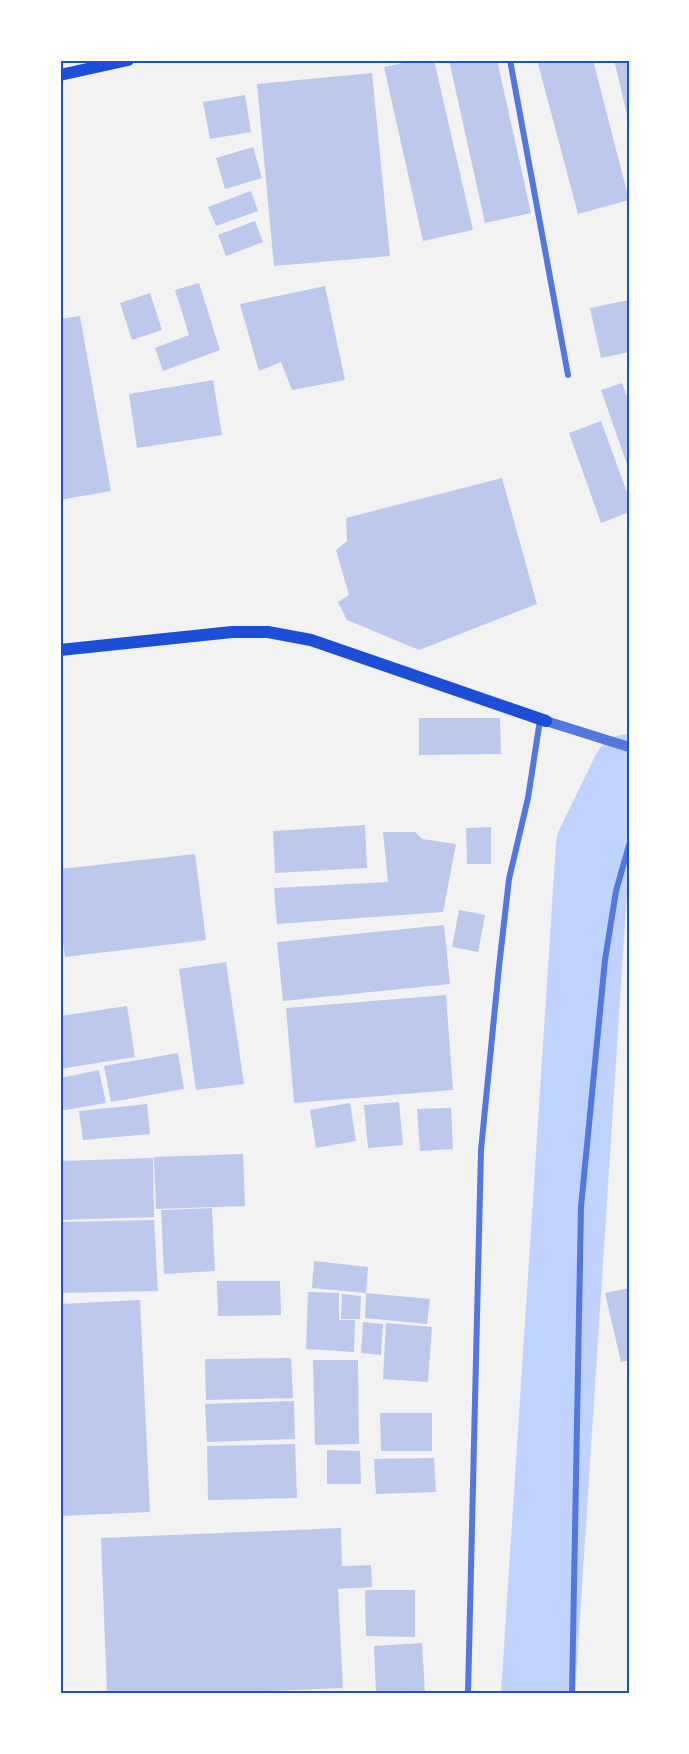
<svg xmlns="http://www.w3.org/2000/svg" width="689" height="1754" viewBox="0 0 689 1754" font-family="'Work Sans',sans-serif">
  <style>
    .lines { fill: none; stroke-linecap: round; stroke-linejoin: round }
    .river { stroke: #bfd3fe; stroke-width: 74 }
    .building { fill: #bdc9ec }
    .minor { stroke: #5277de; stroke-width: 6 }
    .tertiary { stroke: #5277de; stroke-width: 10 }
    .secondary { stroke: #1d4ed8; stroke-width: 12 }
    .neatline { fill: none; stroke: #1d4ed8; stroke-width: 2 }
  </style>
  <rect width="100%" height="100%" fill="#f2f2f2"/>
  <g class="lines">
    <path class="river" d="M 538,1694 L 593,845 L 629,771"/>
  </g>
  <g class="building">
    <path d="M 417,60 L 434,60 L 473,230 L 423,241 L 384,67 Z"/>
    <path d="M 449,60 L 497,60 L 531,213 L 485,223 Z"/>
    <path d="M 537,60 L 593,60 L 629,200 L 578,214 Z"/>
    <path d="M 614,60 L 629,60 L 629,119 L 628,119 Z"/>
    <path d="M 372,73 L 390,256 L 274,266 L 257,84 Z"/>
    <path d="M 245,95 L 251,132 L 210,139 L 203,102 Z"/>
    <path d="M 253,147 L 262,178 L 225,189 L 216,158 Z"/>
    <path d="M 251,191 L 258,211 L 216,226 L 208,207 Z"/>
    <path d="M 255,221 L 263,242 L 226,256 L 218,235 Z"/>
    <path d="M 199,283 L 220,350 L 163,371 L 155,348 L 189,335 L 175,290 Z"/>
    <path d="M 325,286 L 345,380 L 292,390 L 281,362 L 259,371 L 240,304 Z"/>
    <path d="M 150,293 L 162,330 L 132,340 L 120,303 Z"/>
    <path d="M 629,300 L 629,352 L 601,358 L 590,308 Z"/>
    <path d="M 80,316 L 111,491 L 60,500 L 60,319 Z"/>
    <path d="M 213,380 L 222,435 L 137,448 L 129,394 Z"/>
    <path d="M 622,383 L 629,402 L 629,470 L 601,390 Z"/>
    <path d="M 601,421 L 629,498 L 629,512 L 601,523 L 569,433 Z"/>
    <path d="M 502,478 L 537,604 L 419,650 L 347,620 L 338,602 L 349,595 L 336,550 L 347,541 L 346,518 Z"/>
    <path d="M 419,718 L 500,718 L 501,754 L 419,755 Z"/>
    <path d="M 365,825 L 367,868 L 275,873 L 273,831 Z"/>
    <path d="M 491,827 L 491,864 L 467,864 L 466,828 Z"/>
    <path d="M 383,832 L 415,832 L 422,839 L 456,844 L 443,912 L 277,924 L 274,888 L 388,882 Z"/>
    <path d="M 195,854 L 206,940 L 65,957 L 60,917 L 60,869 Z"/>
    <path d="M 459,910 L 485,915 L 478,952 L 452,947 Z"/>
    <path d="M 444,925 L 450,984 L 283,1001 L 277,942 Z"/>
    <path d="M 226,962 L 244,1084 L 196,1090 L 179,969 Z"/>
    <path d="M 446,995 L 453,1090 L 294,1103 L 286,1008 Z"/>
    <path d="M 127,1006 L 135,1057 L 60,1069 L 60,1016 Z"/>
    <path d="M 178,1053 L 184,1089 L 111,1102 L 104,1066 Z"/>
    <path d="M 99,1070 L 106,1103 L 60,1111 L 60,1078 Z"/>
    <path d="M 399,1102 L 403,1145 L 368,1148 L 364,1105 Z"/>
    <path d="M 350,1103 L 356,1141 L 316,1148 L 310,1110 Z"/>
    <path d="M 147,1104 L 150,1134 L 83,1140 L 79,1111 Z"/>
    <path d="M 451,1108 L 453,1149 L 420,1151 L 417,1109 Z"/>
    <path d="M 243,1154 L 245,1206 L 156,1209 L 154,1157 Z"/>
    <path d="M 153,1158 L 154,1217 L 60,1220 L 60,1161 Z"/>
    <path d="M 212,1208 L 215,1271 L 164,1274 L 161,1210 Z"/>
    <path d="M 154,1220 L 158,1291 L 60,1293 L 60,1222 Z"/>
    <path d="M 314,1261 L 368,1267 L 366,1293 L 312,1288 Z"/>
    <path d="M 217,1281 L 280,1281 L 281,1315 L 218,1316 Z"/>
    <path d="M 629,1288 L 629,1360 L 621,1362 L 605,1293 Z"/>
    <path d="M 308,1292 L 339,1293 L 339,1320 L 355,1320 L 354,1352 L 306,1349 Z"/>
    <path d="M 366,1293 L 430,1299 L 427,1324 L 365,1318 Z"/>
    <path d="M 342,1294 L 361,1296 L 360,1319 L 341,1319 Z"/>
    <path d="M 140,1300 L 150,1512 L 60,1516 L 60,1304 Z"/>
    <path d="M 363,1322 L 383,1324 L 381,1355 L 361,1353 Z"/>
    <path d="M 386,1323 L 432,1327 L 428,1382 L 383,1379 Z"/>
    <path d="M 291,1358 L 293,1398 L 206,1400 L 205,1359 Z"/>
    <path d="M 313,1360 L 358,1360 L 359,1444 L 315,1445 Z"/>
    <path d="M 294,1401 L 295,1439 L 207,1442 L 205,1404 Z"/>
    <path d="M 380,1413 L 432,1413 L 432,1451 L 381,1451 Z"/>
    <path d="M 295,1444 L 297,1498 L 208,1500 L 207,1446 Z"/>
    <path d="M 327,1450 L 360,1451 L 361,1484 L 327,1484 Z"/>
    <path d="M 434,1458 L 436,1492 L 376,1494 L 374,1459 Z"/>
    <path d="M 341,1528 L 342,1566 L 371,1565 L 372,1587 L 338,1589 L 343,1688 L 198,1694 L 107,1694 L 101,1538 Z"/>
    <path d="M 365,1590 L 415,1590 L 415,1637 L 366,1636 Z"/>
    <path d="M 422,1643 L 425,1694 L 376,1694 L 374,1646 Z"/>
  </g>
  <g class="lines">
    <g class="minor">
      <path d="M 510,60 L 568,375"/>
      <path d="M 468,1694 L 481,1150 L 499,967 L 509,879 L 528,798 L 540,720"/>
      <path d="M 572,1694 L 581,1207 L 605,960 L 616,891 L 629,845"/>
    </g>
    <path class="tertiary" d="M 546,721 L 629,747"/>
    <g class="secondary">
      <path d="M 60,75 L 128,60"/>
      <path d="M 60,650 L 232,632 L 268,632 L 311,640 L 546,721"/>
    </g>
  </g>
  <rect width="689" height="1754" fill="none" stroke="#ffffff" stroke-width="123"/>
  <rect x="62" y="62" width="566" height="1630" class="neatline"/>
</svg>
